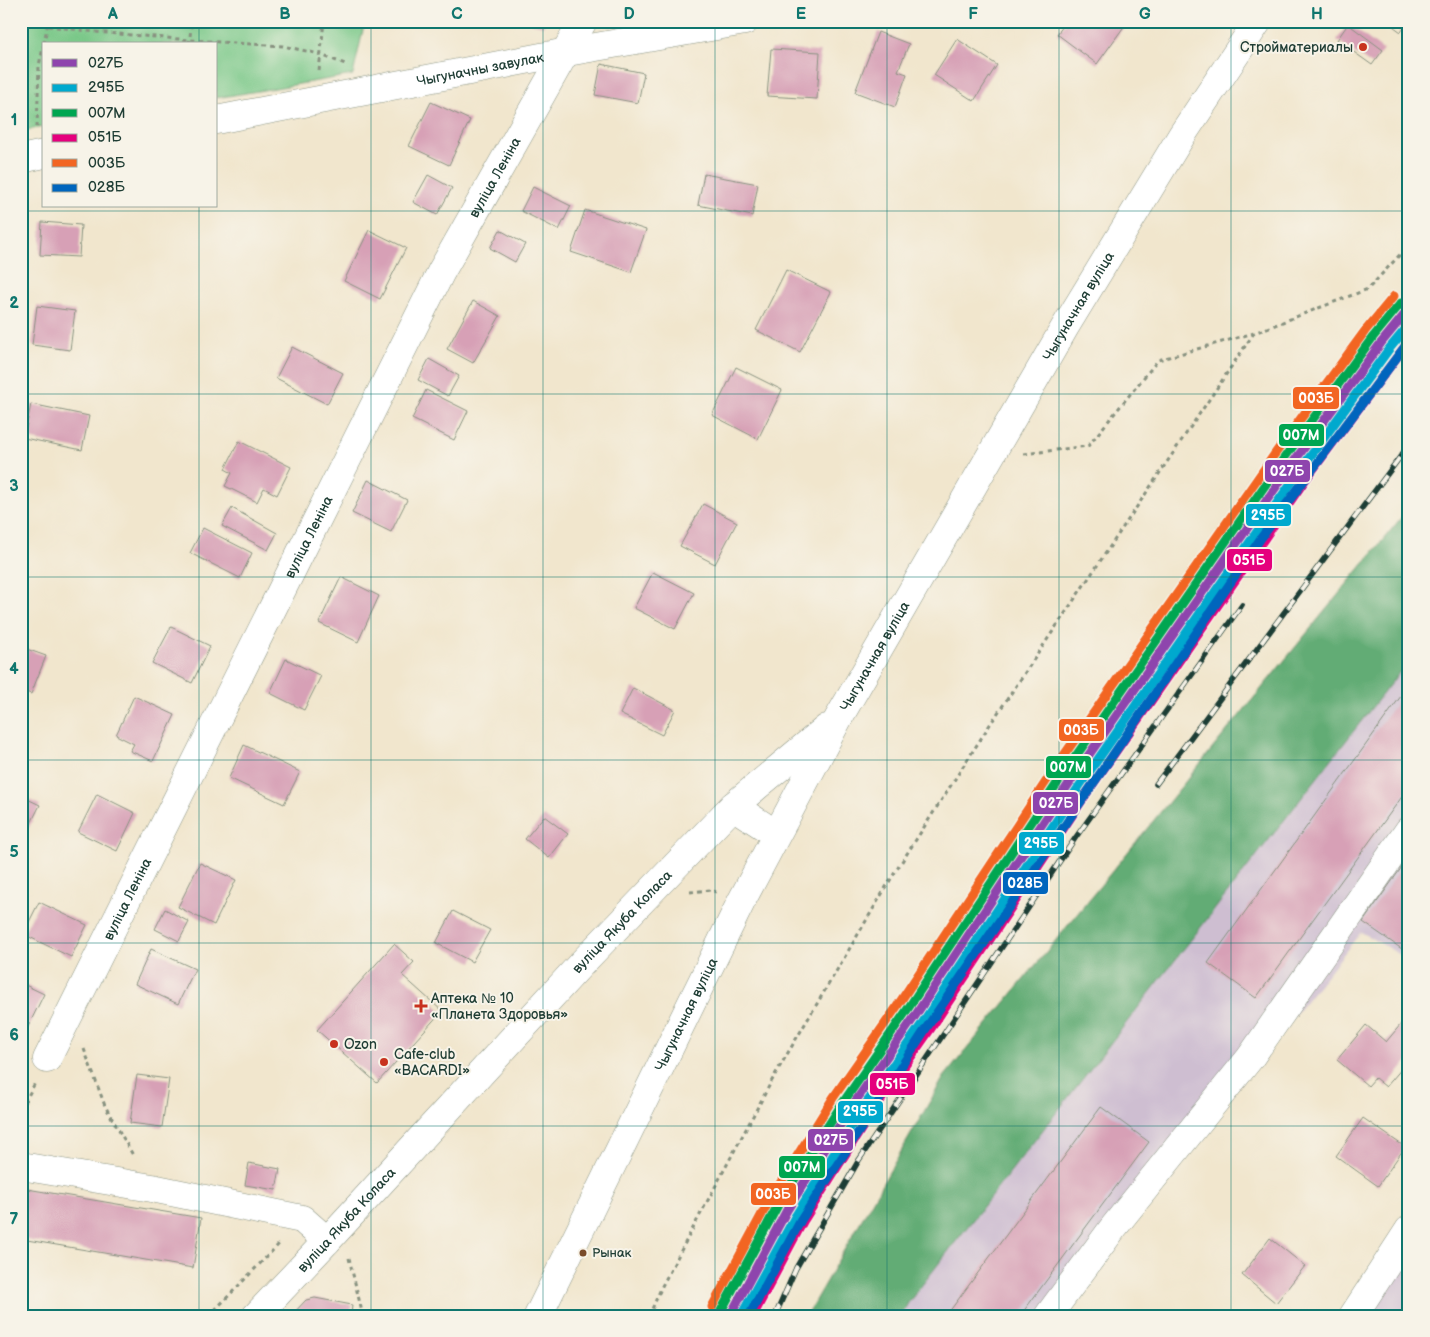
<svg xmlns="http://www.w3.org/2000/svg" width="1430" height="1337" viewBox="0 0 1430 1337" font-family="'Balsamiq Sans',sans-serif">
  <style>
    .industrial { fill: #cebed1 }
    .green { fill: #78c787; stroke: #4c825e }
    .forest { fill: #62ac74; stroke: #407454 }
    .building { fill: #d7a0b6 }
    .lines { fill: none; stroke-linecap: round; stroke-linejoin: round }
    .minor-casing { stroke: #889280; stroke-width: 29 }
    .path { stroke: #889280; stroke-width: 3; stroke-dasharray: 4 4; stroke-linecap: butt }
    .minor { stroke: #fff; stroke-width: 28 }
    .rail-casing { stroke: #1f3d34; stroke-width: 5.5 }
    .rail { stroke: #f7f3e8; stroke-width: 4; stroke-dasharray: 11; stroke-linecap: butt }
    .rail-1-casing { stroke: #f7f3e8; stroke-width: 12 }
    .rail-2-casing { stroke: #f7f3e8; stroke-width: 12 }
    .rail-3-casing { stroke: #f7f3e8; stroke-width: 12 }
    .rail-4-casing { stroke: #f7f3e8; stroke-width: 12 }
    .rail-5-casing { stroke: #f7f3e8; stroke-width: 12 }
    .rail-6-casing { stroke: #f7f3e8; stroke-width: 12 }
    .rail-1 { stroke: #8e44ad; stroke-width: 9 }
    .rail-2 { stroke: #00a9ce; stroke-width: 9 }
    .rail-3 { stroke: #00a651; stroke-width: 9 }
    .rail-4 { stroke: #e5007d; stroke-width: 9 }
    .rail-5 { stroke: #f26522; stroke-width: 9 }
    .rail-6 { stroke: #0065bd; stroke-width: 9 }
    .grid { fill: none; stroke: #0f766e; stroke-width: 1; stroke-opacity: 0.55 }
    .poi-dot { fill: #c8321e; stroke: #f7f3e8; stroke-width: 2 }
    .bus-dot { fill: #7a4b2a; stroke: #f7f3e8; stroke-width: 2 }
    .labels { text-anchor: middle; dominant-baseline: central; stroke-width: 4; stroke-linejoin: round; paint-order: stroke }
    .bus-label { font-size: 13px; fill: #1f3d34; stroke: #f7f3e8; text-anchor: start }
    .poi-label { font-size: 14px; fill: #1f3d34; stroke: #f7f3e8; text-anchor: start }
    .street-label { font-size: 14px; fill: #1f3d34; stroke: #f7f3e8 }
    .line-badge { stroke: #f7f3e8; stroke-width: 2 }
    .badge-label { font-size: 14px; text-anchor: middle; font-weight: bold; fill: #fff }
    .neatline { fill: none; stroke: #0f766e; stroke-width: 2 }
    .grid-label { font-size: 16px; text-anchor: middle; font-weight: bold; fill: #0f766e }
  </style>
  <rect width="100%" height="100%" fill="#f7f3e8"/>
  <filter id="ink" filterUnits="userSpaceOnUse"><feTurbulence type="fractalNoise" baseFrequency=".02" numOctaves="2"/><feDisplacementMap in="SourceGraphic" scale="10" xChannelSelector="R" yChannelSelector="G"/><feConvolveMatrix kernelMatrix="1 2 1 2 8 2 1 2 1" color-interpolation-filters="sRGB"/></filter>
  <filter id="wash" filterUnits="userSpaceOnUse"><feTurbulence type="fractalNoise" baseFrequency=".0096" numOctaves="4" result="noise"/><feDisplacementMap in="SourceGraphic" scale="20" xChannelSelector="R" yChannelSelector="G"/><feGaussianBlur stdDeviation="1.12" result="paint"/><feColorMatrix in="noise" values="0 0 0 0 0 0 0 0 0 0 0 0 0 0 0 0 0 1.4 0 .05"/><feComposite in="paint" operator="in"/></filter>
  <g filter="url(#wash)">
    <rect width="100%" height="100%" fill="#f1e6cd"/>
    <g class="industrial">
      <path d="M 1409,660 L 1409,960 L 1361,932 L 1070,1297 L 1057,1316 L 901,1316 L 908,1303 Z"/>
      <path d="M 1409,1255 L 1409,1316 L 1368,1316 Z"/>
    </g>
    <path class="green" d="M 21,21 L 365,21 L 353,75 L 216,98 L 216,44 L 44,44 L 44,127 L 21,131 Z"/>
    <path class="forest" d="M 1409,508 L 1409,660 L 908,1303 L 901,1316 L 806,1316 L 944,1077 Z"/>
    <g id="blocks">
      <g class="building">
        <path d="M 521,21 L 545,21 L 544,26 Z"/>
        <path d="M 1067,21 L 1128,21 L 1097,64 L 1057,34 Z"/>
        <path d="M 1386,21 L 1409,21 L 1401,32 Z"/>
        <path d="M 1348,24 L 1383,50 L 1372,65 L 1337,40 Z"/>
        <path d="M 878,32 L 909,44 L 898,71 L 907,74 L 895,107 L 855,92 Z"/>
        <path d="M 957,39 L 997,65 L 974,101 L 934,75 Z"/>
        <path d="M 771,49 L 820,52 L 817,99 L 767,96 Z"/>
        <path d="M 601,64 L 644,73 L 638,103 L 595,95 Z"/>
        <path d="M 431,102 L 470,120 L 449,165 L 409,146 Z"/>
        <path d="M 704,174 L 758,184 L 752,216 L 698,205 Z"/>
        <path d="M 428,175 L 452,188 L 437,215 L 413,202 Z"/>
        <path d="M 533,187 L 571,206 L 559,230 L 521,211 Z"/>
        <path d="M 585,210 L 646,230 L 631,272 L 571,252 Z"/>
        <path d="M 42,222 L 81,225 L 79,257 L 40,255 Z"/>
        <path d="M 369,230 L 406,248 L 380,299 L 344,281 Z"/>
        <path d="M 500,230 L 525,244 L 515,262 L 490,248 Z"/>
        <path d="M 786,270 L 831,292 L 800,352 L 756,330 Z"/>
        <path d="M 473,301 L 500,316 L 473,363 L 447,349 Z"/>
        <path d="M 37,306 L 75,311 L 70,350 L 32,345 Z"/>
        <path d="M 292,347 L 343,373 L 327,404 L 276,378 Z"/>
        <path d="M 429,359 L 459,376 L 448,396 L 418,380 Z"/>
        <path d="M 736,367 L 782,390 L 758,439 L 712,415 Z"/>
        <path d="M 426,390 L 468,411 L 454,440 L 412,419 Z"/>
        <path d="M 31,404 L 89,416 L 82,450 L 24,438 Z"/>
        <path d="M 239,441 L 291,467 L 277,495 L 264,488 L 257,502 L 225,486 L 232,473 L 225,469 Z"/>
        <path d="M 368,480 L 407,500 L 391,532 L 352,513 Z"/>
        <path d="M 703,504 L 737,522 L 715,564 L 680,546 Z"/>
        <path d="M 232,508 L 277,533 L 268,550 L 222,526 Z"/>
        <path d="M 203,528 L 252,553 L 240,578 L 190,553 Z"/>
        <path d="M 653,572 L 694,593 L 675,629 L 634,608 Z"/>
        <path d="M 341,577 L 379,596 L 358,642 L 319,623 Z"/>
        <path d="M 171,627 L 210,646 L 192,683 L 152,663 Z"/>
        <path d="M 21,647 L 46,656 L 31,694 L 21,690 Z"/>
        <path d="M 286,659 L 321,676 L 304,710 L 270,693 Z"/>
        <path d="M 1409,685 L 1409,787 L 1256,998 L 1208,963 Z"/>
        <path d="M 633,688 L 675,710 L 662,735 L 620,714 Z"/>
        <path d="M 134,696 L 175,715 L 153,761 L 130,751 L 134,744 L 116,735 Z"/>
        <path d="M 244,745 L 300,772 L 284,804 L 229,778 Z"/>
        <path d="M 97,794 L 135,813 L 117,851 L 78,832 Z"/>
        <path d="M 21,796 L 40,805 L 25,835 L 21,834 Z"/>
        <path d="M 544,816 L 568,834 L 549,858 L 525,839 Z"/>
        <path d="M 1409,857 L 1409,954 L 1363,922 Z"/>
        <path d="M 200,863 L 236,880 L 214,925 L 178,907 Z"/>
        <path d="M 39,902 L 87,925 L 71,957 L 23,934 Z"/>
        <path d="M 165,909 L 189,922 L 179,941 L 155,929 Z"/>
        <path d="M 453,911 L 490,930 L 472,962 L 436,943 Z"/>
        <path d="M 394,944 L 414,962 L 402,975 L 442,1011 L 377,1083 L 317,1030 Z"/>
        <path d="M 151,949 L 195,969 L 178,1004 L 135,984 Z"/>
        <path d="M 21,983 L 44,994 L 24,1035 L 21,1033 Z"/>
        <path d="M 1401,1024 L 1409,1030 L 1409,1060 L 1386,1087 L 1375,1078 L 1368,1086 L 1337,1060 L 1366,1025 L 1386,1042 Z"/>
        <path d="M 137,1075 L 169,1079 L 162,1127 L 130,1123 Z"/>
        <path d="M 1101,1107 L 1149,1142 L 1020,1316 L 946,1316 Z"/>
        <path d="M 1363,1118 L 1405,1147 L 1378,1186 L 1336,1156 Z"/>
        <path d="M 249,1163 L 280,1169 L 276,1190 L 245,1185 Z"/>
        <path d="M 21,1188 L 201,1218 L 193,1268 L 21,1239 Z"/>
        <path d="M 1270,1238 L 1305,1266 L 1276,1303 L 1242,1275 Z"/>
        <path d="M 315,1298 L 352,1305 L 351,1316 L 291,1316 L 306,1300 Z"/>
      </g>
    </g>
  </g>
  <g filter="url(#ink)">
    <use href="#blocks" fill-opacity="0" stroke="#889280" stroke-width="1"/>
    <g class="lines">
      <g class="minor-casing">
        <g id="minor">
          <path id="s1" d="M 216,120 L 567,52 L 745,21"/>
          <path d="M 21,159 L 44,154"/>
          <path d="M 733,806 L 776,834"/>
          <path id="s2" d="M 47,1059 L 441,272 L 583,21"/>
          <path d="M 21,1166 L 152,1188 L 302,1219 L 327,1241"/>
          <path id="s3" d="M 256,1316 L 327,1241 L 582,963 L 733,806 L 827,728"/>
          <path id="s4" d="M 538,1316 L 742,900 L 838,719 L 1065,327 L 1182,135 L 1258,21"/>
          <path d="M 1048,1316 L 1113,1228 L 1250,1058 L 1409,830"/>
          <path d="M 1353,1316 L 1409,1230"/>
        </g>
      </g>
      <g class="path">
        <path d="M 48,26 L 95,32 L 190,40 L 283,46 L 315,53 L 348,65"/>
        <path d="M 44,44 L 48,21"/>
        <path d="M 189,44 L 192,21"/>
        <path d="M 319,71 L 324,21"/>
        <path d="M 37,127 L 39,65 L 44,44"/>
        <path d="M 1024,454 L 1088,446 L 1158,360 L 1254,333 L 1368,289 L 1409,245"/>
        <path d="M 690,892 L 711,890 L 716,892"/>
        <path d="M 84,1049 L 105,1106 L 134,1157"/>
        <path d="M 21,1109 L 35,1083"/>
        <path d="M 349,1258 L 363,1316"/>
        <path d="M 209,1316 L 280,1243"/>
        <path d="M 649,1316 L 662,1286 L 776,1073 L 892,877 L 989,726 L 1254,333"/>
      </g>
      <use href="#minor" class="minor"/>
      <g class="rail-casing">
        <g id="rail">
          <path d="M 1156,784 L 1409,445"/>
          <path d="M 775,1316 L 796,1268 L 859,1160 L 1076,837 L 1242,605"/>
        </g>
      </g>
      <use href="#rail" class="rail"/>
      <g class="rail-1-casing">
        <path id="rail-1" d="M 730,1316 L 787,1210 L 850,1109 L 913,1019 L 1072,779 L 1290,467 L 1381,343 L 1409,309"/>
      </g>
      <g class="rail-2-casing">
        <path id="rail-2" d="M 741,1316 L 796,1215 L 858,1115 L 921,1025 L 1080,785 L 1298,473 L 1389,349 L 1409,325"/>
      </g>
      <g class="rail-3-casing">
        <path id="rail-3" d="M 721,1311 L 778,1205 L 842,1104 L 905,1013 L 1064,773 L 1282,461 L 1373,337 L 1401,303"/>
      </g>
      <g class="rail-4-casing">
        <path id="rail-4" d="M 753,1316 L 804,1220 L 867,1120 L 930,1030 L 1089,790 L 1306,479 L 1409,341"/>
      </g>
      <g class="rail-5-casing">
        <path id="rail-5" d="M 712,1307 L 769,1201 L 833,1098 L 896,1008 L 1055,768 L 1274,455 L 1365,331 L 1394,296"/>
      </g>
      <g class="rail-6-casing">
        <path id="rail-6" d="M 749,1316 L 801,1220 L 925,1030 L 1261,538 L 1409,341"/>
      </g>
      <use href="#rail-1" class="rail-1"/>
      <use href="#rail-2" class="rail-2"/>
      <use href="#rail-3" class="rail-3"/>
      <use href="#rail-4" class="rail-4"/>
      <use href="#rail-5" class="rail-5"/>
      <use href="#rail-6" class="rail-6"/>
    </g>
  </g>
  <path class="grid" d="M 199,21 L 199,44M 371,21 L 371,1316M 543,21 L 543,1316M 715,21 L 715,1316M 887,21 L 887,1316M 1059,21 L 1059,1316M 1231,21 L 1231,1316M 199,206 L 199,1316M 21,211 L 1409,211M 21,394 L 1409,394M 21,577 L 1409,577M 21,760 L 1409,760M 21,943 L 1409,943M 21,1126 L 1409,1126"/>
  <g class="poi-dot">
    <circle cx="1363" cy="47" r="5"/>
    <path d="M418.5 998.5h5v5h5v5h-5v5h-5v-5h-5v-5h5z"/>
    <circle cx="334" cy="1044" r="5"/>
    <circle cx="384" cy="1062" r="5"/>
  </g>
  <circle class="bus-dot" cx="583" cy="1253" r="4.5"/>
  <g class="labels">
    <g class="bus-label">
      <text x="592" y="1253">Рынак</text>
    </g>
    <g class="poi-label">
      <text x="1353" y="47" text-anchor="end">Стройматериалы</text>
      <text x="431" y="998">Аптека № 10<tspan x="431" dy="16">«Планета Здоровья»</tspan></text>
      <text x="344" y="1044">Ozon</text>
      <text x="394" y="1054">Cafe-club<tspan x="394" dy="16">«BACARDI»</tspan></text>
    </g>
    <g class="street-label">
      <text stroke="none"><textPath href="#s1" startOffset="269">Чыгуначны завулак</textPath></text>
      <text stroke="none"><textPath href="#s2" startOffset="989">вуліца Леніна</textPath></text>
      <text stroke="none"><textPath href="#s4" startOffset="1146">Чыгуначная вуліца</textPath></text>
      <text stroke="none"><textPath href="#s2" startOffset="584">вуліца Леніна</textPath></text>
      <text stroke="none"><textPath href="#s4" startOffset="741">Чыгуначная вуліца</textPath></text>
      <text stroke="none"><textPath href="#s2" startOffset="179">вуліца Леніна</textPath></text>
      <text stroke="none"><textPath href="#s3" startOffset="538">вуліца Якуба Коласа</textPath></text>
      <text stroke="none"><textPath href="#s4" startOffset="336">Чыгуначная вуліца</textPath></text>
      <text stroke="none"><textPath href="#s3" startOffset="132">вуліца Якуба Коласа</textPath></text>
    </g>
  </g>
  <g class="line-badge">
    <rect x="1292" y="386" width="48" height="24" rx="5" fill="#f26522"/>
    <rect x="1278" y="423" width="47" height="24" rx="5" fill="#00a651"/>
    <rect x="1264" y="459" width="47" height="24" rx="5" fill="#8e44ad"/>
    <rect x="1245" y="503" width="47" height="24" rx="5" fill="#00a9ce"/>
    <rect x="1226" y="548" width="47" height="24" rx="5" fill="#e5007d"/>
    <rect x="1058" y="718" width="47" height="24" rx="5" fill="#f26522"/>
    <rect x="1045" y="755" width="47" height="24" rx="5" fill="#00a651"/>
    <rect x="1032" y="791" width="47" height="24" rx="5" fill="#8e44ad"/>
    <rect x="1018" y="831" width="47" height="24" rx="5" fill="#00a9ce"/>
    <rect x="1002" y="871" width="47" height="24" rx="5" fill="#0065bd"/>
    <rect x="869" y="1072" width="47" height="24" rx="5" fill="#e5007d"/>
    <rect x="837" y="1100" width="47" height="24" rx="5" fill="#00a9ce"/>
    <rect x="807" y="1128" width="47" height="24" rx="5" fill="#8e44ad"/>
    <rect x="778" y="1155" width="48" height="24" rx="5" fill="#00a651"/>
    <rect x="750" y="1182" width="47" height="24" rx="5" fill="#f26522"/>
  </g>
  <g class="badge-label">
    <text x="1316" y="403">003Б</text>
    <text x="1301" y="440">007М</text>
    <text x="1287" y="476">027Б</text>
    <text x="1268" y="520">295Б</text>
    <text x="1249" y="565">051Б</text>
    <text x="1081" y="735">003Б</text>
    <text x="1068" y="772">007М</text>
    <text x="1056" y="808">027Б</text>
    <text x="1041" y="848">295Б</text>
    <text x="1025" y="888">028Б</text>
    <text x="892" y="1089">051Б</text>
    <text x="860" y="1116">295Б</text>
    <text x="831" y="1145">027Б</text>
    <text x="802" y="1172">007М</text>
    <text x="773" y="1199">003Б</text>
  </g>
  <rect width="1430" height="1337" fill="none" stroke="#f7f3e8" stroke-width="55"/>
  <rect x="42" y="42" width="175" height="165" fill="#f7f3e8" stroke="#a1aaa0"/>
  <rect x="52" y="59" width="25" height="8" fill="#8e44ad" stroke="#a1aaa0"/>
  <text x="88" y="68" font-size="15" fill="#1f3d34">027Б</text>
  <rect x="52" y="84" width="25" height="8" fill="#00a9ce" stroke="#a1aaa0"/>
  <text x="88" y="92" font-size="15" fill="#1f3d34">295Б</text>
  <rect x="52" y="109" width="25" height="8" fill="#00a651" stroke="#a1aaa0"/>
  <text x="88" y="118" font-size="15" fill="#1f3d34">007М</text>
  <rect x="52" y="134" width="25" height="8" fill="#e5007d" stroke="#a1aaa0"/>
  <text x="88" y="142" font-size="15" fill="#1f3d34">051Б</text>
  <rect x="52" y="159" width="25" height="8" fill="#f26522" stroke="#a1aaa0"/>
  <text x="88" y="168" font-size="15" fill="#1f3d34">003Б</text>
  <rect x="52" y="184" width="25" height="8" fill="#0065bd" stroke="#a1aaa0"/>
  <text x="88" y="192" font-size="15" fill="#1f3d34">028Б</text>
  <rect x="28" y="28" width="1374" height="1282" class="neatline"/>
  <g class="grid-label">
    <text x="113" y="19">A</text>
    <text x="285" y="19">B</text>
    <text x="457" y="19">C</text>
    <text x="629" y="19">D</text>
    <text x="801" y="19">E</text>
    <text x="973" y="19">F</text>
    <text x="1145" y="19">G</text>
    <text x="1317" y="19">H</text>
    <text x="14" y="125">1</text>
    <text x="14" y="308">2</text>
    <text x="14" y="491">3</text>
    <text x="14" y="674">4</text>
    <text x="14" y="857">5</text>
    <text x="14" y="1040">6</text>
    <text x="14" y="1224">7</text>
  </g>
</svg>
